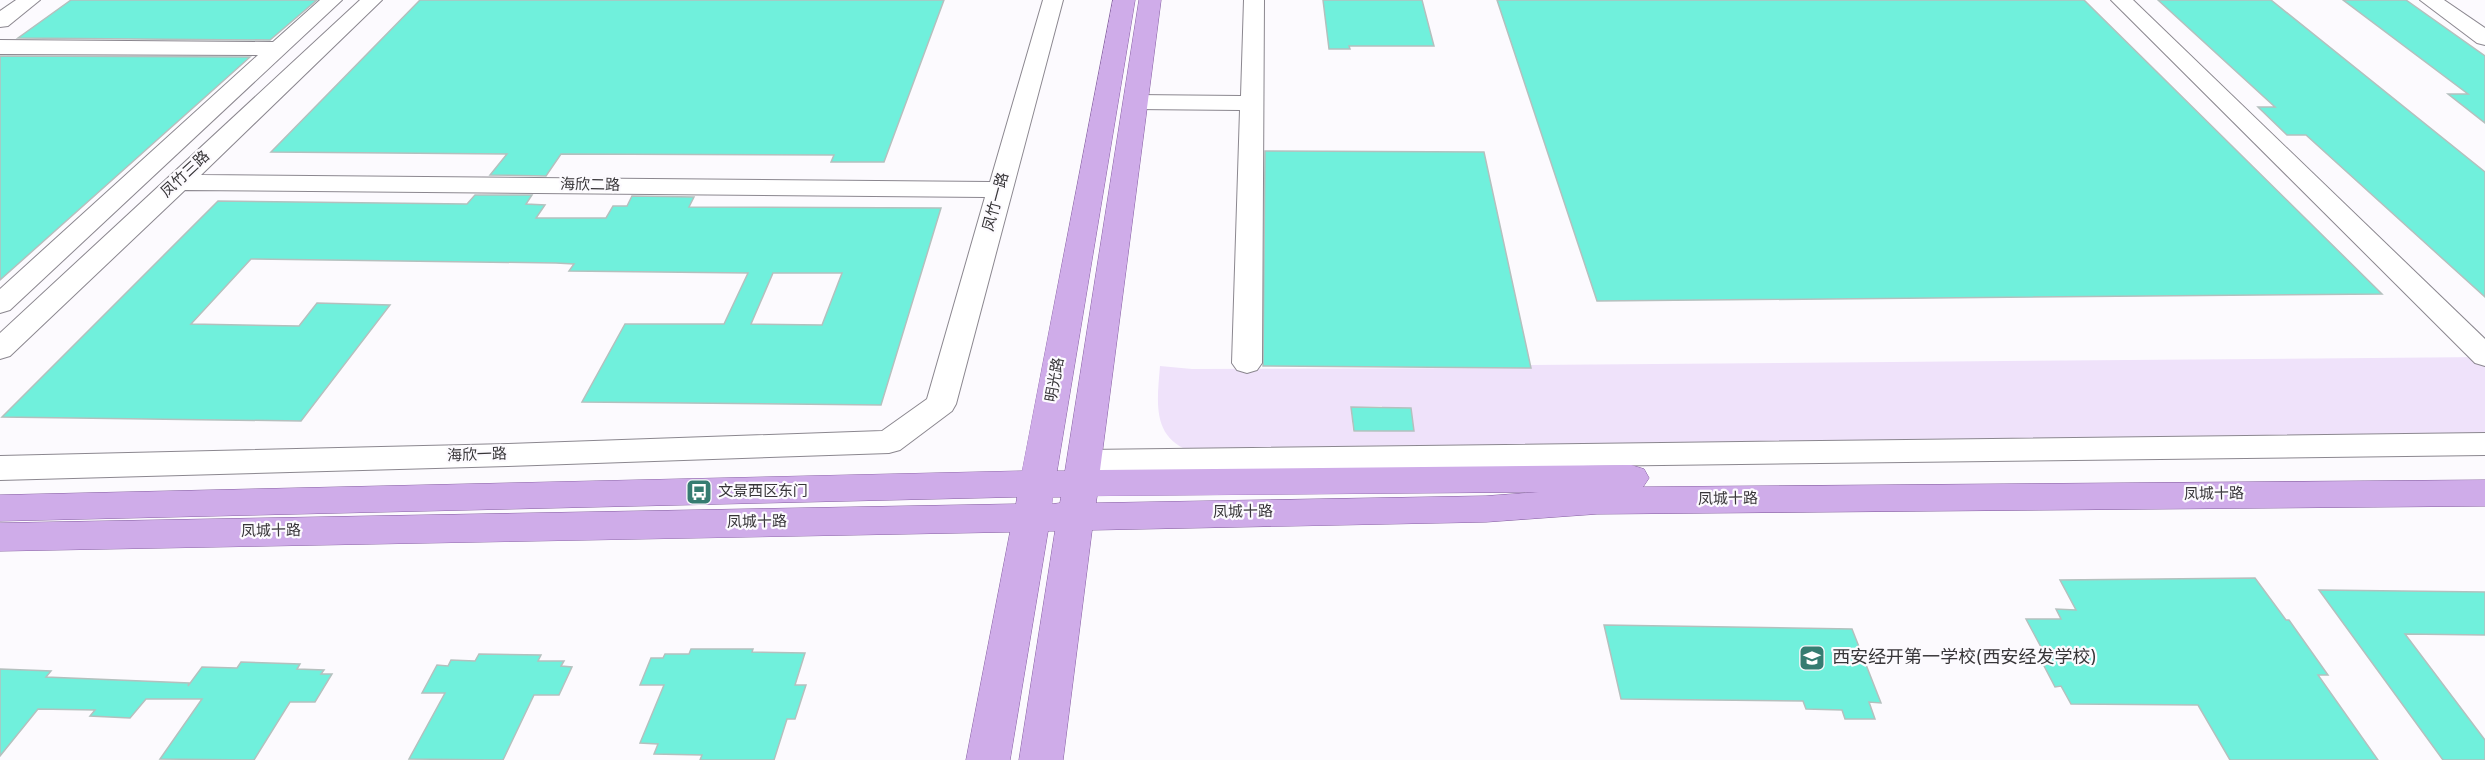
<svg xmlns="http://www.w3.org/2000/svg" width="2485" height="760" viewBox="0 0 2485 760" font-family="Overpass,'Noto Sans SC',sans-serif">
  <style>
    .green { fill: #efe2fa; fill-rule: evenodd }
    .building { fill: #70f0dc; stroke: #b4c0be; stroke-width: 1.5; fill-rule: evenodd }
    .lines { fill: none; stroke-linecap: round; stroke-linejoin: round }
    .minor-casing { stroke: #8b878f; stroke-width: 2 }
    .major-casing { stroke: #855ea1; stroke-width: 1 }
    .minor { fill: #fff; fill-rule: evenodd }
    .major { fill: #cface9; fill-rule: evenodd }
    .labels { text-anchor: middle; dominant-baseline: central; stroke-width: 4.5; stroke-linejoin: round; paint-order: stroke }
    .street-label { font-size: 15px; fill: #373538; stroke: #fcfafe }
    .poi-label { font-size: 15px; fill: #373538; stroke: #fcfafe; text-anchor: start }
    .near-poi-label { font-size: 18px; fill: #373538; stroke: #fcfafe; text-anchor: start }
  </style>
  <rect width="100%" height="100%" fill="#fcfafe"/>
  <path class="green" d="M 2485,357 L 2485,441 L 1195,453 C 1151,439 1157,404 1160,366 L 1192,369 L 1531,368 L 1531,365 ZM 1382,406 L 1385,431 L 1353,432 L 1351,407 ZM 1397,408 L 1411,408 L 1414,431 L 1400,431 Z"/>
  <g class="building">
    <path d="M 71,0 L 317,0 L 270,40 L 18,38 Z"/>
    <path d="M 420,0 L 944,0 L 884,162 L 831,162 L 834,155 L 561,154 L 546,176 L 490,175 L 507,154 L 271,152 Z"/>
    <path d="M 1323,0 L 1422,0 L 1434,46 L 1349,46 L 1350,49 L 1329,49 Z"/>
    <path d="M 1497,0 L 2084,0 L 2382,294 L 1597,301 Z"/>
    <path d="M 2158,0 L 2271,0 L 2485,172 L 2485,297 L 2306,135 L 2287,135 L 2258,107 L 2275,107 Z"/>
    <path d="M 2343,0 L 2406,0 L 2485,56 L 2485,123 L 2448,94 L 2468,94 Z"/>
    <path d="M 0,56 L 250,57 L 0,280 Z"/>
    <path d="M 1265,151 L 1484,152 L 1531,368 L 1263,366 Z"/>
    <path d="M 475,195 L 532,195 L 526,204 L 545,205 L 536,218 L 606,218 L 613,206 L 627,206 L 632,196 L 694,197 L 689,207 L 941,208 L 881,405 L 582,402 L 625,324 L 724,324 L 748,273 L 569,271 L 574,264 L 556,263 L 251,259 L 191,324 L 299,326 L 317,303 L 390,305 L 301,421 L 2,417 L 218,201 L 467,204 ZM 773,273 L 842,273 L 822,325 L 751,324 Z"/>
    <path d="M 1351,407 L 1411,408 L 1414,431 L 1354,431 Z"/>
    <path d="M 2255,578 L 2286,620 L 2289,620 L 2328,675 L 2318,675 L 2378,760 L 2230,760 L 2198,705 L 2071,704 L 2061,686 L 2055,687 L 2043,664 L 2050,664 L 2026,619 L 2061,619 L 2056,609 L 2076,610 L 2060,580 Z"/>
    <path d="M 2319,590 L 2485,592 L 2485,635 L 2405,634 L 2485,740 L 2485,760 L 2443,760 Z"/>
    <path d="M 1604,625 L 1852,629 L 1881,703 L 1869,702 L 1875,719 L 1845,719 L 1842,710 L 1806,709 L 1803,701 L 1621,699 Z"/>
    <path d="M 691,649 L 753,649 L 752,652 L 805,653 L 795,685 L 806,685 L 795,719 L 787,719 L 774,760 L 700,760 L 702,755 L 654,754 L 658,744 L 640,743 L 664,685 L 640,685 L 651,658 L 663,658 L 665,654 L 689,654 Z"/>
    <path d="M 479,654 L 541,655 L 538,661 L 564,661 L 561,666 L 572,667 L 559,695 L 534,695 L 503,760 L 409,759 L 445,693 L 422,693 L 437,665 L 448,666 L 451,660 L 475,661 Z"/>
    <path d="M 241,662 L 300,664 L 297,669 L 324,670 L 321,674 L 332,674 L 315,702 L 290,702 L 254,760 L 160,759 L 202,699 L 146,699 L 130,718 L 90,716 L 95,710 L 38,709 L 0,756 L 0,669 L 51,671 L 46,677 L 189,683 L 188,686 L 202,667 L 237,668 Z"/>
  </g>
  <g class="lines">
    <g class="minor-casing">
      <g id="minor">
        <path d="M 16,0 L 40,0 L 8,26 L 0,27 L 0,11 Z"/>
        <path d="M 320,0 L 342,0 L 10,310 L 0,313 L 0,289 L 258,55 L 0,54 L 0,40 L 273,42 Z"/>
        <path d="M 360,0 L 382,0 L 201,175 L 990,182 L 1043,0 L 1063,0 L 956,404 L 952,411 L 900,450 L 889,453 L 508,466 L 0,480 L 0,456 L 508,444 L 882,431 L 927,399 L 985,197 L 185,190 L 10,356 L 0,359 L 0,333 Z"/>
        <path d="M 1244,0 L 1264,0 L 1262,363 L 1257,370 L 1247,373 L 1237,370 L 1232,363 L 1240,110 L 1136,109 L 1128,107 L 1124,102 L 1128,97 L 1136,95 L 1241,96 Z"/>
        <path d="M 2111,0 L 2133,0 L 2485,339 L 2485,366 L 2475,363 Z"/>
        <path d="M 2420,0 L 2444,0 L 2485,28 L 2485,45 L 2477,43 Z"/>
        <path d="M 2485,433 L 2485,455 L 1086,472 L 1075,469 L 1070,461 L 1075,453 L 1086,450 Z"/>
      </g>
    </g>
    <g class="major-casing">
      <path id="major" d="M 1113,0 L 1135,0 L 1057,471 L 1065,471 L 1139,0 L 1161,0 L 1100,470 L 1631,465 L 1644,469 L 1649,478 L 1643,487 L 2485,480 L 2485,506 L 1597,514 L 1486,522 L 1092,530 L 1063,760 L 1019,760 L 1055,531 L 1048,531 L 1010,760 L 966,760 L 1010,532 L 0,551 L 0,523 L 1016,504 L 1017,497 L 0,521 L 0,495 L 1022,471 ZM 1539,492 L 1486,496 L 1096,503 L 1097,496 ZM 1053,497 L 1061,497 L 1060,503 L 1052,504 Z"/>
    </g>
    <use href="#minor" class="minor"/>
    <use href="#major" class="major"/>
  </g>
  <defs>
    <g id="bus-square" transform="scale(1.35)"><rect x="-9" y="-9" width="18" height="18" rx="4" fill="#367c71" stroke="#fcfafe"/><path d="M-5-6H5V4H4V6H2V4H-2V6H-4V4H-5ZM-3.5-4V0h7V-4ZM-3.5 1.2v1.5H-2V1.2ZM2 1.2v1.5H3.5V1.2Z" fill="#fff"/></g>
    <g id="school-square" transform="scale(1.35)"><rect x="-9" y="-9" width="18" height="18" rx="4" fill="#367c71" stroke="#fcfafe"/><path d="M0-5L7-2L0 1L-7-2ZM-4 1L0 2.5L4 1V4Q0 6-4 4Z" fill="#fff"/></g>
  </defs>
  <g fill-rule="evenodd">
    <use href="#bus-square" x="699" y="492"/>
    <use href="#school-square" x="1812" y="658"/>
  </g>
  <g class="labels">
    <g class="street-label">
      <text transform="translate(186 175) rotate(-43)">凤竹三路</text>
      <text transform="translate(590 186) rotate(1)">海欣二路</text>
      <text transform="translate(997 202) rotate(-75)">凤竹一路</text>
      <text transform="translate(1056 380) rotate(-80)">明光路</text>
      <text transform="translate(477 456) rotate(-2)">海欣一路</text>
      <text transform="translate(2214 495) rotate(-1)">凤城十路</text>
      <text transform="translate(1728 500) rotate(-1)">凤城十路</text>
      <text transform="translate(1243 513) rotate(-1)">凤城十路</text>
      <text transform="translate(757 523) rotate(-1)">凤城十路</text>
      <text transform="translate(271 532) rotate(-1)">凤城十路</text>
    </g>
    <g class="poi-label">
      <text x="718" y="492">文景西区东门</text>
    </g>
    <g class="near-poi-label">
      <text x="1832" y="658">西安经开第一学校(西安经发学校)</text>
    </g>
  </g>
</svg>
